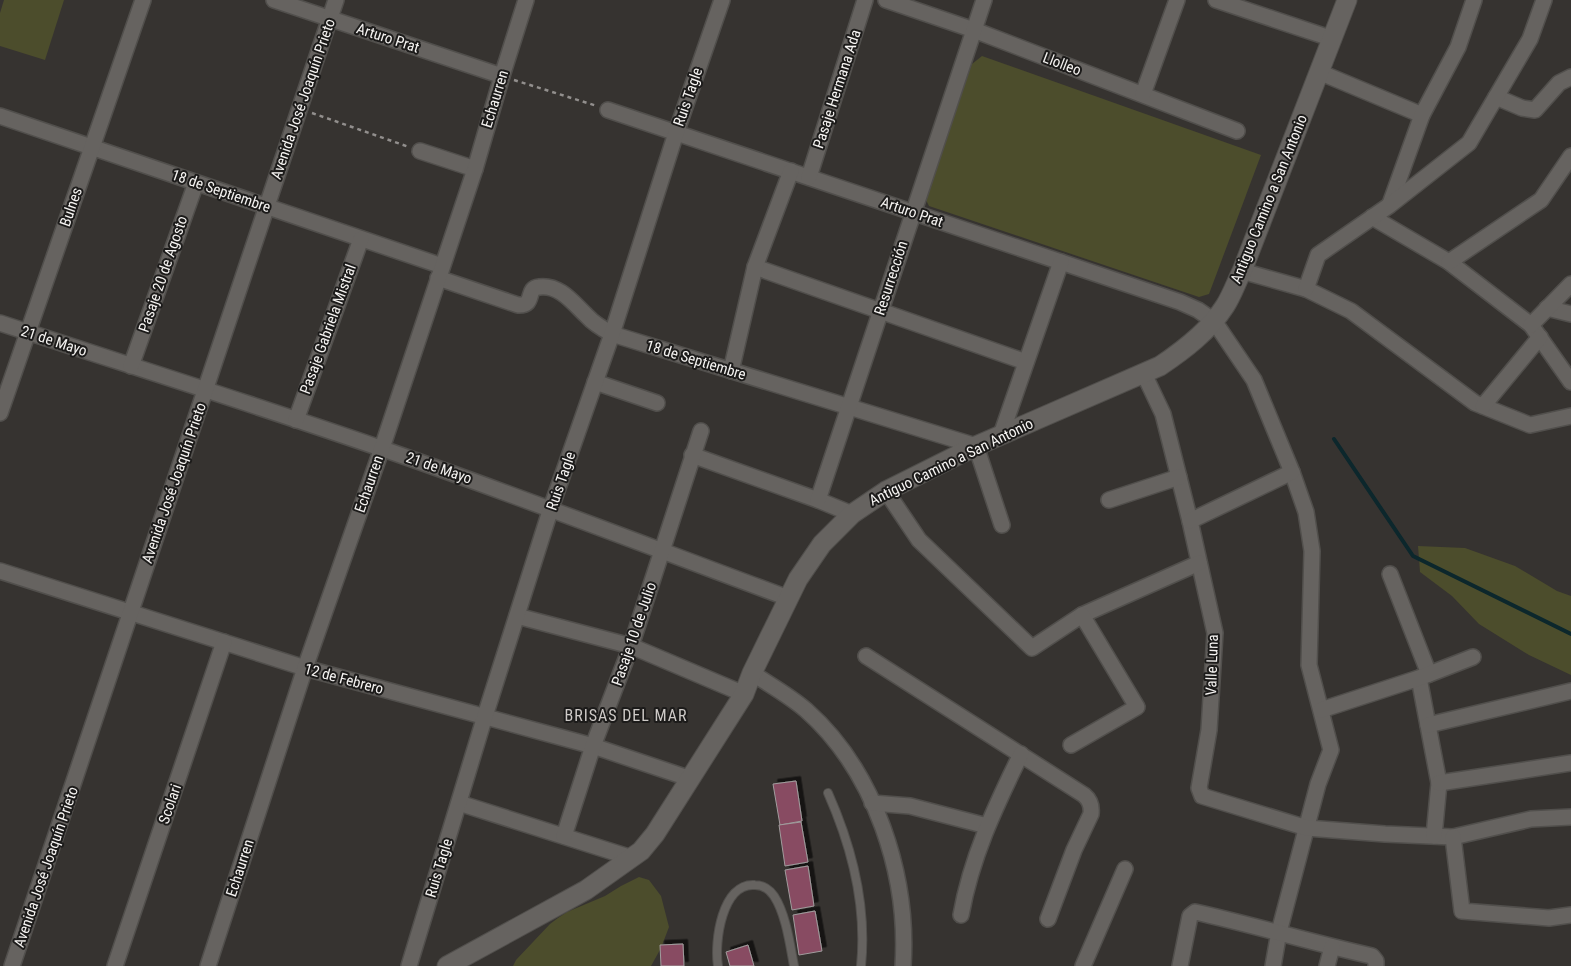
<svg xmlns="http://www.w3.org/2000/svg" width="1571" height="966" viewBox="0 0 1571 966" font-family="'Roboto Condensed',sans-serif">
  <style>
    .green { fill: #4c4d2c }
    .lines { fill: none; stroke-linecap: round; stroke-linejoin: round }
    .stream { stroke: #0c272c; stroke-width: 4 }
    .building { fill: #884c62; stroke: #a19c9d; filter: url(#shadow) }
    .service-casing { stroke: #514f4c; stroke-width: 10 }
    .minor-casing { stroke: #514f4c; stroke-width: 18 }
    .tertiary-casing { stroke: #514f4c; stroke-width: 21 }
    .path { stroke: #928f8d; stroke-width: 2.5; stroke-dasharray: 4 4; stroke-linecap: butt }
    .service { stroke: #666360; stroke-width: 8 }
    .minor { stroke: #666360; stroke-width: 15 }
    .tertiary { stroke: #666360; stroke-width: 19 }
    .labels { text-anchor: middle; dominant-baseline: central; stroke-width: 4; stroke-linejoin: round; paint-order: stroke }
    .street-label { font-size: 15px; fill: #f6f4f2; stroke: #1c1b1a }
    .neighbourhood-label { font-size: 16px; letter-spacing: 1px; fill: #cecac7; stroke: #1c1b1a }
  </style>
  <defs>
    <filter id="shadow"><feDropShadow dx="4.5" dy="-4.5" stdDeviation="0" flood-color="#0009"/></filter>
  </defs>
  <rect width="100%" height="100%" fill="#363330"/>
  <g class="green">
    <path d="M 4,0 L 64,0 L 45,60 L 0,46 L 0,13 Z"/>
    <path d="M 982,56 L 1261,155 L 1209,294 L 1199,297 L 929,206 L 924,196 L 972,64 Z"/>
    <path d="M 1418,546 L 1465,548 L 1515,566 L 1557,591 L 1571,596 L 1571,675 L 1529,655 L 1479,624 L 1452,596 L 1420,572 Z"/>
    <path d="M 639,877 L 649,880 L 661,896 L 669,927 L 661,948 L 651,966 L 513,966 L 516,960 L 550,924 L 558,918 L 567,912 L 605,896 L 621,886 Z"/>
  </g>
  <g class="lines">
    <path class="stream" d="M 1334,439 L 1413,556 L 1571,634"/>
  </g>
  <g class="building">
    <path d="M 796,781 L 802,821 L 780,825 L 773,784 Z"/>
    <path d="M 801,822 L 808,862 L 785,866 L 779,825 Z"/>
    <path d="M 808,866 L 814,906 L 792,910 L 785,870 Z"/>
    <path d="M 815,911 L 822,951 L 799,955 L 793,915 Z"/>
    <path d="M 683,944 L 684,966 L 661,966 L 660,945 Z"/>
    <path d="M 748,945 L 754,966 L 730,966 L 726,952 Z"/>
  </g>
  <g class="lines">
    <g class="service-casing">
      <g id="service">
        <path d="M 828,793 C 852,847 867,906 861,966"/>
        <path d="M 718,966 C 714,942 722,882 755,885 C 763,885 770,890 774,896 C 786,914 790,945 794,966"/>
      </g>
    </g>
    <g class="minor-casing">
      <g id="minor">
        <path d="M 274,0 L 502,76"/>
        <path d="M 886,0 L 974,30 L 1237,131"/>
        <path d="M 1216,0 L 1333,39"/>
        <path d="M 1319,72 L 1422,115"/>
        <path d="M 1143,94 L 1177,0"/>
        <path d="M 1496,97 L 1522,108 L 1535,110 L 1559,83 L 1571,77"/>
        <path d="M 608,110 L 1180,302 L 1198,310 L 1214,321 L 1254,380 L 1292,472 L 1306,512 L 1312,551 L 1309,665 L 1331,750 L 1318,784 L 1279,932 L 1273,966"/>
        <path d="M 0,116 L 442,266"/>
        <path d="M 420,151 L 475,169"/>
        <path d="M 809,177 L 865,0"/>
        <path d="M 1390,204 L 1422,115 L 1458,47 L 1474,0"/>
        <path d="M 1372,217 L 1449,262 L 1531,325 L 1571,382"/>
        <path d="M 1449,262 L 1541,200 L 1571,156"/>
        <path d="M 755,267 L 1026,362"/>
        <path d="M 1242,271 L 1306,289 L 1351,311 L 1475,403 L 1530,425 L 1571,416"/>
        <path d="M 438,278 L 518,305 C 536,306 525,288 539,287 C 560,284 574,304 587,316 C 594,324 603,329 612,334 L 976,446 L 1002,525"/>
        <path d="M 1306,289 L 1318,255 L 1390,205 L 1469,143 L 1530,39 L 1544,0"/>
        <path d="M 1547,308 L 1571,314"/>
        <path d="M 0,323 C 128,365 256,405 383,449 C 519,496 653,548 788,598"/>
        <path d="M 1531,325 L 1571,284"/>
        <path d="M 131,366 L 196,183"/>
        <path d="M 731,371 L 755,267 L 791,171"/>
        <path d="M 1144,374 L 1163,414 L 1190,521 L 1215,633 L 1209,730 L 1199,788 L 1202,796 L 1307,828 L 1385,834 L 1453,837 L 1531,819 L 1571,817"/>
        <path d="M 595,382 L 657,403"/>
        <path d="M 1483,406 L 1540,337"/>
        <path d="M 0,413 L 143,0"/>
        <path d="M 296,420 L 361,239"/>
        <path d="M 1001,435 L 1061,262"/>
        <path d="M 692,455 L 818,500 L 852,514"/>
        <path d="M 886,491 L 919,540 L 1032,648 L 1082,615 L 1199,563"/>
        <path d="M 818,500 L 984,0"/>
        <path d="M 1109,500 L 1179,477"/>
        <path d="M 1190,521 L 1292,472"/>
        <path d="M 0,571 L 305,668 L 593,746 L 691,779"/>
        <path d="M 1390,574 L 1429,674"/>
        <path d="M 517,616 L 631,646 L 744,694"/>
        <path d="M 866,656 L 1084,795 C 1090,800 1092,806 1091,814 L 1074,850 L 1048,919"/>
        <path d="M 752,673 C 770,685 790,696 806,710 C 875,771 909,875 903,966"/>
        <path d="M 1419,678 L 1439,783 L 1434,836"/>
        <path d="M 1321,710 L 1419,678 L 1473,657"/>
        <path d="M 1428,725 L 1571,691"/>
        <path d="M 1071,745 L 1137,707 L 1082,615"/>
        <path d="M 1439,783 L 1571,763"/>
        <path d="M 459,803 L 632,858"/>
        <path d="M 872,803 L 910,806 L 987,826"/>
        <path d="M 564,836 L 593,746 L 631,646 L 701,431"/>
        <path d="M 1453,837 L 1462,911 L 1549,918 L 1571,915"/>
        <path d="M 961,915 C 971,858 995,807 1021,754"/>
        <path d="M 12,966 L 336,0"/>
        <path d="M 115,966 L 224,642"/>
        <path d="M 208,966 L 305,668 L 382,448 L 475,169 L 502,76 L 526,0"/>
        <path d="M 409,966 L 485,716 L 551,508 L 612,334 L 676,133 L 722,0"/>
        <path d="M 1083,966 L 1125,869"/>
        <path d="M 1180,966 L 1190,916 L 1195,912 C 1254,925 1313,943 1372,956 L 1376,961 L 1376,966"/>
        <path d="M 1327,966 L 1332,947"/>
      </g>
    </g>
    <g class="tertiary-casing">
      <path id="tertiary" d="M 447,966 L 586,890 L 641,851 L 655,834 L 744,694 L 752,673 L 798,579 L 822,544 L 852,514 L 886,491 L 976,446 L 1160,366 C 1184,350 1209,331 1225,306 C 1232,295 1236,283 1242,271 L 1347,0"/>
    </g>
    <g class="path">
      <path d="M 514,80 L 597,106"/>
      <path d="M 312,113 L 409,147"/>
    </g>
    <use href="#service" class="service"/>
    <use href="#minor" class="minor"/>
    <use href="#tertiary" class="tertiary"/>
  </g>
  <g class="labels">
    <g class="street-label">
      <text transform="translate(388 38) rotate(18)">Arturo Prat</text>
      <text transform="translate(1062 64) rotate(21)">Llolleo</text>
      <text transform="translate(837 89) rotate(-72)">Pasaje Hermana Ada</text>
      <text transform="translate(688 97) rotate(-71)">Ruis Tagle</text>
      <text transform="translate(303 99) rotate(-71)">Avenida José Joaquín Prieto</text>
      <text transform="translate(495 99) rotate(-73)">Echaurren</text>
      <text transform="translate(221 191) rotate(19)">18 de Septiembre</text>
      <text transform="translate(1269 199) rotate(-68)">Antiguo Camino a San Antonio</text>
      <text transform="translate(71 207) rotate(-71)">Bulnes</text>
      <text transform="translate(912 212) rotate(19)">Arturo Prat</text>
      <text transform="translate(163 274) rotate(-71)">Pasaje 20 de Agosto</text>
      <text transform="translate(891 278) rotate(-72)">Resurrección</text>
      <text transform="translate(328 329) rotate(-70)">Pasaje Gabriela Mistral</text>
      <text transform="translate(54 341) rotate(18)">21 de Mayo</text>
      <text transform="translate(696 360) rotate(17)">18 de Septiembre</text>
      <text transform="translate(951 462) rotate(-26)">Antiguo Camino a San Antonio</text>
      <text transform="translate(439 468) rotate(19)">21 de Mayo</text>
      <text transform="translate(561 481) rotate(-71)">Ruis Tagle</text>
      <text transform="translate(174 483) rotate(-71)">Avenida José Joaquín Prieto</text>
      <text transform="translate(369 484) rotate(-71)">Echaurren</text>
      <text transform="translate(634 634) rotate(-71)">Pasaje 10 de Julio</text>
      <text transform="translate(1212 665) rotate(-88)">Valle Luna</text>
      <text transform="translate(344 679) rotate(15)">12 de Febrero</text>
      <text transform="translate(170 804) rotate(-71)">Scolari</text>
      <text transform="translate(46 867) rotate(-71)">Avenida José Joaquín Prieto</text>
      <text transform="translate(240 868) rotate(-72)">Echaurren</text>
      <text transform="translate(439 868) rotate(-73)">Ruis Tagle</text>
    </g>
    <g class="neighbourhood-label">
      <text x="626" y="715">BRISAS DEL MAR</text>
    </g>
  </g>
</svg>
